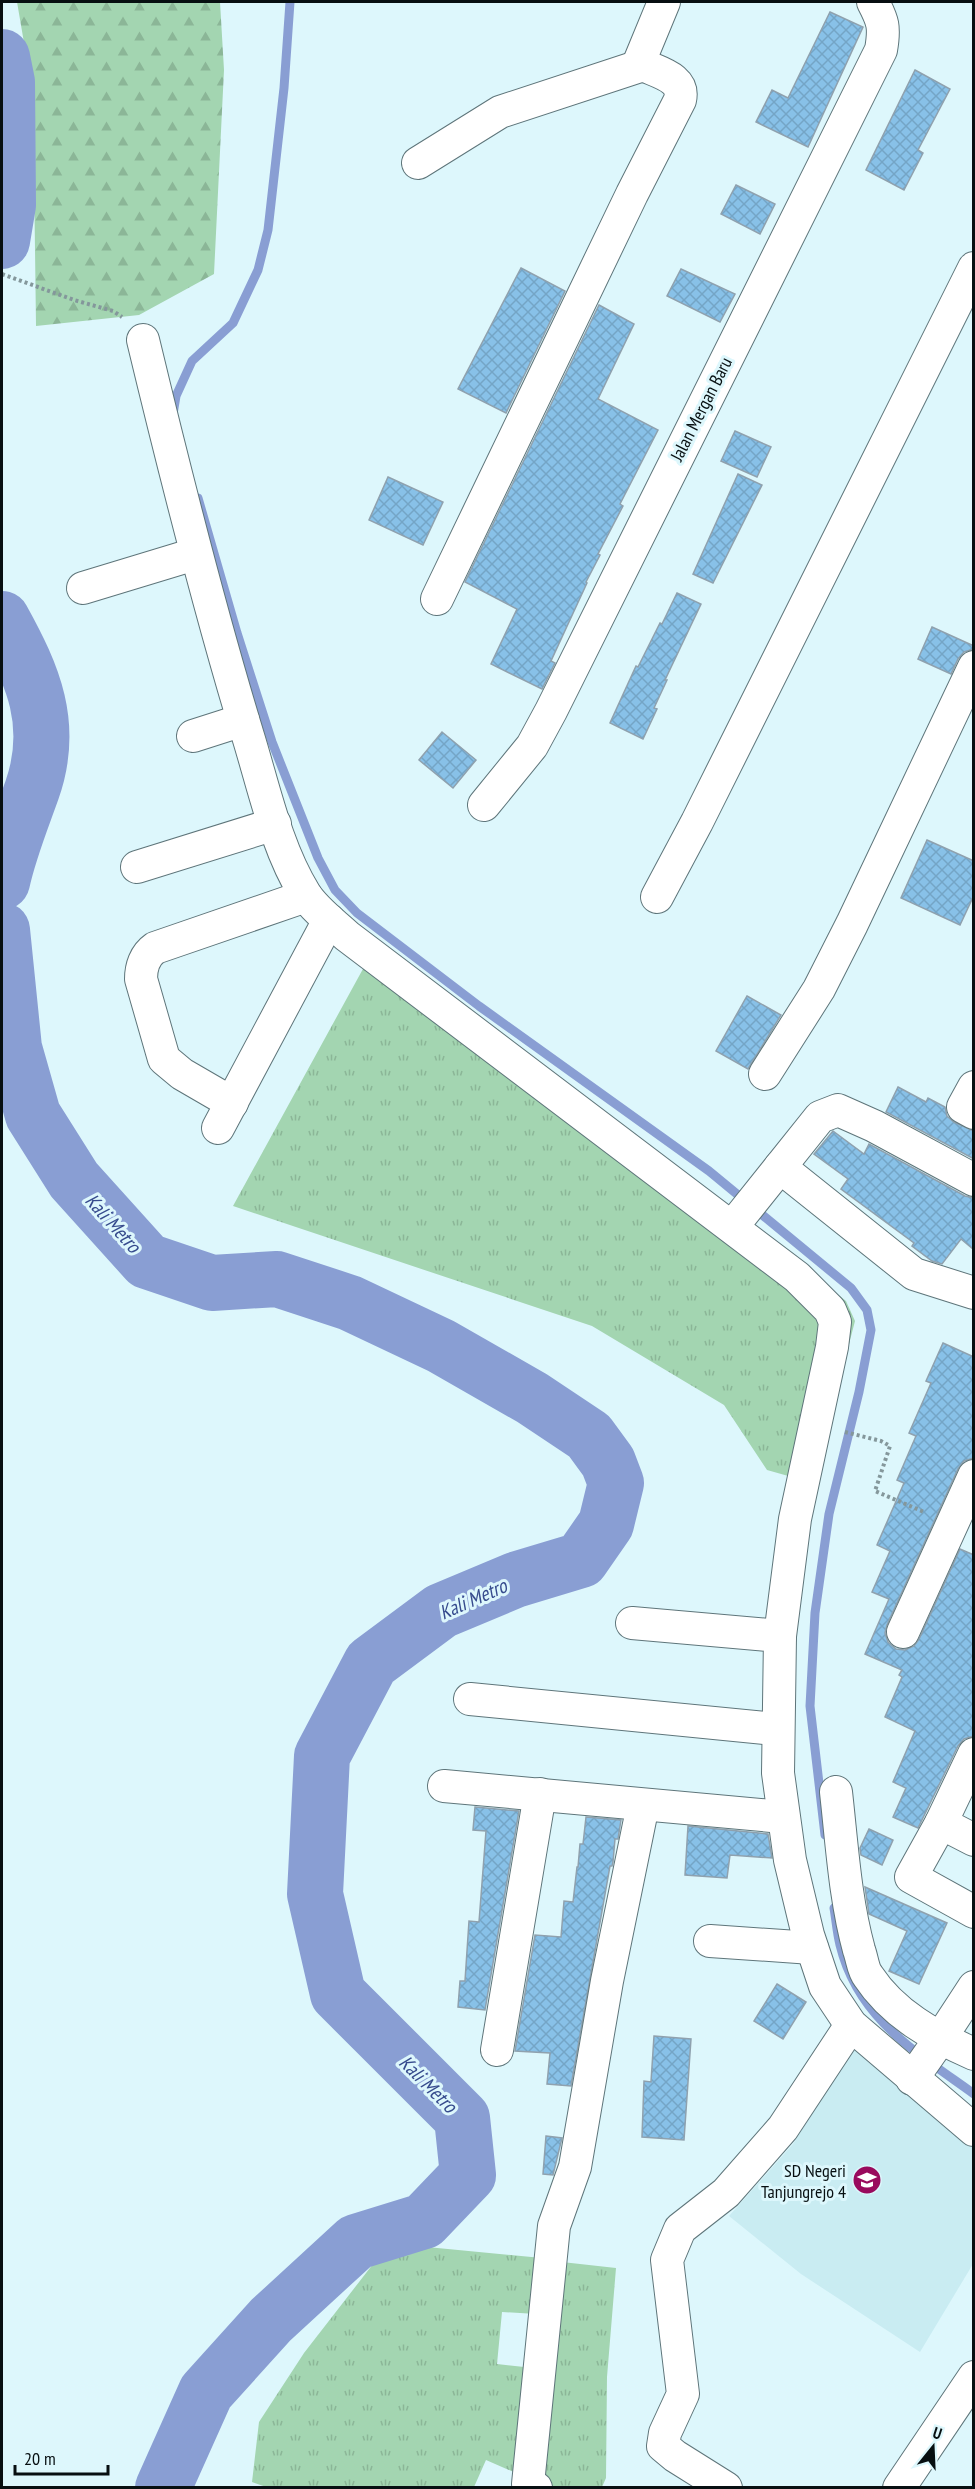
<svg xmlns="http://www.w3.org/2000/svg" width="975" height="2489" viewBox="0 0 975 2489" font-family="'PT Sans Narrow',sans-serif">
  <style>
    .built { fill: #c9ecf2 }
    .grass { fill: url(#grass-tufts) }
    .forest { fill: url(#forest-firs) }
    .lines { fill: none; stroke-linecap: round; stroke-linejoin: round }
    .stream { stroke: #899ed3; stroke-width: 9 }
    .river { stroke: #899ed3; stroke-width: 56 }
    .building { fill: url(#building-cross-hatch); stroke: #8fa1ae; stroke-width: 1.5 }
    .minor-casing { stroke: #5e757a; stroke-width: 34 }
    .path { stroke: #84979b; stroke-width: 4; stroke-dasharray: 3 3; stroke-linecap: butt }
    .minor { stroke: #fff; stroke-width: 32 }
    .labels { text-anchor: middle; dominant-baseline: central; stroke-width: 6; stroke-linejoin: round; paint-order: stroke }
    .street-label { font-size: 18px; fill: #070f11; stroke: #ddf7fc }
    .poi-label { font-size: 18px; fill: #070f11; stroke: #ddf7fc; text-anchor: end }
    .water-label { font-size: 20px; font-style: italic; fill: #364b8d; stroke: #ddf7fc }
  </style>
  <defs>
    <pattern id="grass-tufts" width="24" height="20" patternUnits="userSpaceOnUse" patternTransform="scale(1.5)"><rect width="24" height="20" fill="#a3d5b1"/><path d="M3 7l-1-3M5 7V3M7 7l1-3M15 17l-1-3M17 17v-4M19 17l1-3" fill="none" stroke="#8bb697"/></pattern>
    <pattern id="forest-firs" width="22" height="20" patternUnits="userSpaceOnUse" patternTransform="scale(1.5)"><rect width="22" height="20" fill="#a3d5b1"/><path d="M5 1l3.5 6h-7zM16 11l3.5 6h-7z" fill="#8bb697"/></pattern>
    <pattern id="building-cross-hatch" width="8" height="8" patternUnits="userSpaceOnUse" patternTransform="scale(1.5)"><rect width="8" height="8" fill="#88c1e8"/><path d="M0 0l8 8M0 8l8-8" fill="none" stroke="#74a5c6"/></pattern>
  </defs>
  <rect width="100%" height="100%" fill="#ddf7fc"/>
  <path class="built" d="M 855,2044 L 973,2140 L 973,2264 L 920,2352 L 801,2274 L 729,2216 L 793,2144 Z"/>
  <g class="grass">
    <path d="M 375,947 L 740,1217 L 846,1301 L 855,1321 L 813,1483 L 767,1470 L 724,1405 L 592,1326 L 233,1206 Z"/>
    <path d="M 427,2247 L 542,2258 L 536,2314 L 502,2312 L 497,2364 L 552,2370 L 562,2262 L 616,2268 L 607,2377 L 606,2478 L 602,2487 L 548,2487 L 486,2460 L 474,2487 L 269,2488 L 252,2482 L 259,2422 L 304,2353 L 380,2255 Z"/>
  </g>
  <path class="forest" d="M 17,2 L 220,2 L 224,70 L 214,274 L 139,315 L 36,326 L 33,95 Z"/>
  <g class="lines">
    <g class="stream">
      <path d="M 173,414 L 176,396 L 192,361 L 233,323 L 258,270 L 268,230 L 284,88 L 290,2"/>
      <path d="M 198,498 L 237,633 L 272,742 L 318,858 L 335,890 L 357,913 L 479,1006 L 709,1171 L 851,1288 L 867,1310 L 871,1330 L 859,1392 L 829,1514 L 815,1613 L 810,1706 L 825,1835"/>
      <path d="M 834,1908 C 836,1920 837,1933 840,1945 C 858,2019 916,2052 974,2094"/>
    </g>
    <g class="river">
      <path d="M 2,57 L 7,82 L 8,205 L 2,241"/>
      <path d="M 2,619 C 33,675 55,725 32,790 C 21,821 9,850 2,882"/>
      <path d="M 2,930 L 14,1048 L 33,1115 L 74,1180 L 147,1261 L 212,1283 L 277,1279 L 350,1303 L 441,1346 L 532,1398 L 589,1436 L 608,1462 L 616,1483 L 606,1524 L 581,1560 L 515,1580 L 441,1611 L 371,1663 L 322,1756 L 315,1894 L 338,1994 L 462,2118 L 468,2175 L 424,2221 L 356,2242 L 271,2320 L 206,2392 L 163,2488"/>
    </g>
  </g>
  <g class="building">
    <path d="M 830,12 L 863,27 L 808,147 L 756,122 L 772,90 L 788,98 Z"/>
    <path d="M 915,70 L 950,89 L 918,150 L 923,153 L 904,190 L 866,170 Z"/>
    <path d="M 736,185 L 775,204 L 760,234 L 721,214 Z"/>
    <path d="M 521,268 L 565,291 L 506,413 L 458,389 Z"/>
    <path d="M 681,269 L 735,294 L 720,322 L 667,296 Z"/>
    <path d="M 599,305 L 634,324 L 598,399 L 658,430 L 620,504 L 623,506 L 598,554 L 600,555 L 586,582 L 587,583 L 551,661 L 555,663 L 542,689 L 491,664 L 517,609 L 465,582 Z"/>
    <path d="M 735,431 L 771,447 L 757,477 L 721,461 Z"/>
    <path d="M 738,474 L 762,485 L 713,583 L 693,574 Z"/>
    <path d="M 388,477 L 443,502 L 423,545 L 369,520 Z"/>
    <path d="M 677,593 L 701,604 L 665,680 L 667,680 L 654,708 L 657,709 L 643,739 L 610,723 L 636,666 L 638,667 L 660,623 L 662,624 Z"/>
    <path d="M 932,627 L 974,646 L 974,649 L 964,652 L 958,659 L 951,674 L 918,659 Z"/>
    <path d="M 442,732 L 476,760 L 453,788 L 419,760 Z"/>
    <path d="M 927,840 L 974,861 L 974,895 L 960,925 L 901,898 Z"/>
    <path d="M 747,996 L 781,1015 L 748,1069 L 716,1051 Z"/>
    <path d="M 898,1087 L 926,1102 L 928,1098 L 945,1107 L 947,1116 L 954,1122 L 974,1131 L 974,1159 L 886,1112 Z"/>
    <path d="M 833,1131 L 864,1154 L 869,1144 L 965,1196 L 974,1198 L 974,1250 L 961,1239 L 942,1264 L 932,1261 L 912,1246 L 914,1243 L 841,1189 L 848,1179 L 814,1154 Z"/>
    <path d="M 943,1343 L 974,1357 L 974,1458 L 964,1461 L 958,1469 L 887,1625 L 885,1633 L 888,1642 L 896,1649 L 905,1650 L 914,1646 L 919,1639 L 960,1549 L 974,1555 L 974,1736 L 964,1739 L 958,1746 L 918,1828 L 893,1817 L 906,1788 L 893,1782 L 915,1731 L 885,1717 L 902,1677 L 899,1675 L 902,1670 L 865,1654 L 889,1599 L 872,1592 L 890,1551 L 877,1545 L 904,1483 L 897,1480 L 916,1436 L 909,1433 L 931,1383 L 926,1381 Z"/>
    <path d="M 475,1807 L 519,1811 L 485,2010 L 458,2007 L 460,1981 L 465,1981 L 469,1921 L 479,1922 L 486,1831 L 473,1830 Z"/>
    <path d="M 586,1817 L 621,1820 L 618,1839 L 615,1839 L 613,1862 L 612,1866 L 610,1866 L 571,2086 L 547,2084 L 550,2053 L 515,2051 L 535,1935 L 561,1937 L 564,1901 L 573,1902 L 577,1867 L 578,1867 L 580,1844 L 583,1844 Z"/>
    <path d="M 688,1826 L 768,1834 L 772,1858 L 730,1855 L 727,1878 L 685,1875 Z"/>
    <path d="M 869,1829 L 893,1840 L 882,1865 L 861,1855 L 860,1848 Z"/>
    <path d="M 865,1887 L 947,1923 L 919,1984 L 889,1971 L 907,1931 L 869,1914 Z"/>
    <path d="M 777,1984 L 806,2002 L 783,2039 L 754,2021 Z"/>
    <path d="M 654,2036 L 691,2039 L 684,2140 L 642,2137 L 644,2081 L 651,2082 Z"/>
    <path d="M 546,2136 L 562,2138 L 553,2175 L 543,2174 Z"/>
  </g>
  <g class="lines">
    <g class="minor-casing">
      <g id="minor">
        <path d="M 418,163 L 500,112 L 643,65"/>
        <path d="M 143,340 C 175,473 208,605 248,736 C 264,788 276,847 305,894 C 315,910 333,923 347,936 L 797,1277 L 830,1310 L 835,1322 L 832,1347 L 795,1519 L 780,1636 L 778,1773 L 790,1860 L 808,1935 L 825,1986 L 851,2025 L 974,2130"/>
        <path d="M 83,588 L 195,554"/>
        <path d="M 437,599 L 632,194 L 680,100 C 685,78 660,73 643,65 L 640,60 L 664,2"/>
        <path d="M 193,736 L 243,720"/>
        <path d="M 484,805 L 532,746 L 551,711 L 881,50 C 885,27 883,21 873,2"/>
        <path d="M 137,867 L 275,824"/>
        <path d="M 657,897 L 697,822 L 974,268"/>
        <path d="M 765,1074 L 819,989 L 852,924 L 974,667"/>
        <path d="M 974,1087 L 963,1107 L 974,1113"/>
        <path d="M 232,1103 L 182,1074 L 164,1059 L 141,979 C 141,967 145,955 155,948 L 306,896"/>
        <path d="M 218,1128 L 329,920"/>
        <path d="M 780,1167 L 914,1274 L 974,1293"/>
        <path d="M 732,1227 L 820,1117 L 838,1110 L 874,1126 L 974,1180"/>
        <path d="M 632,1623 L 780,1636"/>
        <path d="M 903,1632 L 974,1476"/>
        <path d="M 470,1699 L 765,1728"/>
        <path d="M 974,1754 L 941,1823 L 974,1840"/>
        <path d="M 444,1786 L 783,1817"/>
        <path d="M 836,1792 C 842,1845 845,1899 859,1950 C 862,1958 863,1970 868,1976 C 893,2014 933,2036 974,2054"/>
        <path d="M 941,1823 L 911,1877 L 974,1912"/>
        <path d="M 710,1941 L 812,1948"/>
        <path d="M 497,2050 L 540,1794"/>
        <path d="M 912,2079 L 940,2039 L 974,1987"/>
        <path d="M 536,2488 L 528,2484 L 554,2226 L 575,2167 L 607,1981 L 643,1805"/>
        <path d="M 726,2488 L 675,2456 L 663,2446 L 665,2433 L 683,2394 L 667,2260 L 680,2229 L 726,2193 L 783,2128 L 851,2025"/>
        <path d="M 899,2488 L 974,2377"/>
      </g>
    </g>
    <g class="path">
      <path d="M 2,274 L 74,300 L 113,311 L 122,317"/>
      <path d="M 845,1432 L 881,1441 L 890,1446 L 875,1491 L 924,1512"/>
    </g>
    <use href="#minor" class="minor"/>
  </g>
  <defs>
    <g id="school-disc" transform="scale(1.5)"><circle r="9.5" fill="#990a5d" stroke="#ddf7fc"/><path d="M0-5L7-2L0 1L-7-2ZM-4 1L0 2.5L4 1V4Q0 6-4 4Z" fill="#fff"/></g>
  </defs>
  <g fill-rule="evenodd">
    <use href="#school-disc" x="867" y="2180"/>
  </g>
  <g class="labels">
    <g class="street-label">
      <text transform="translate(701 409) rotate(-63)">Jalan Mergan Baru</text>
    </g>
    <g class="poi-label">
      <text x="846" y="2170">SD Negeri<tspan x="846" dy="21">Tanjungrejo 4</tspan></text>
    </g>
    <g class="water-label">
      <text transform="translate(113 1223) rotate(48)">Kali Metro</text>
      <text transform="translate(473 1599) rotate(-24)">Kali Metro</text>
      <text transform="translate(428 2084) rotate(45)">Kali Metro</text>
    </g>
  </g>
  <rect width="975" height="2489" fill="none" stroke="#070f11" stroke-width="6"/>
  <g transform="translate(933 2447) rotate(18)" stroke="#ddf7fc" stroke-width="4.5" paint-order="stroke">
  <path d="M0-4.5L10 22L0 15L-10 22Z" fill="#070f11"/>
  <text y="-9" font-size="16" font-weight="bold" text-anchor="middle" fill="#070f11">U</text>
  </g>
  <path d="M15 2465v9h93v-9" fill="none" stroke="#070f11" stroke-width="3"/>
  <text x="24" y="2465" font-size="18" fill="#070f11" stroke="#ddf7fc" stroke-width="4.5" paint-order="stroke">20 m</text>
</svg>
